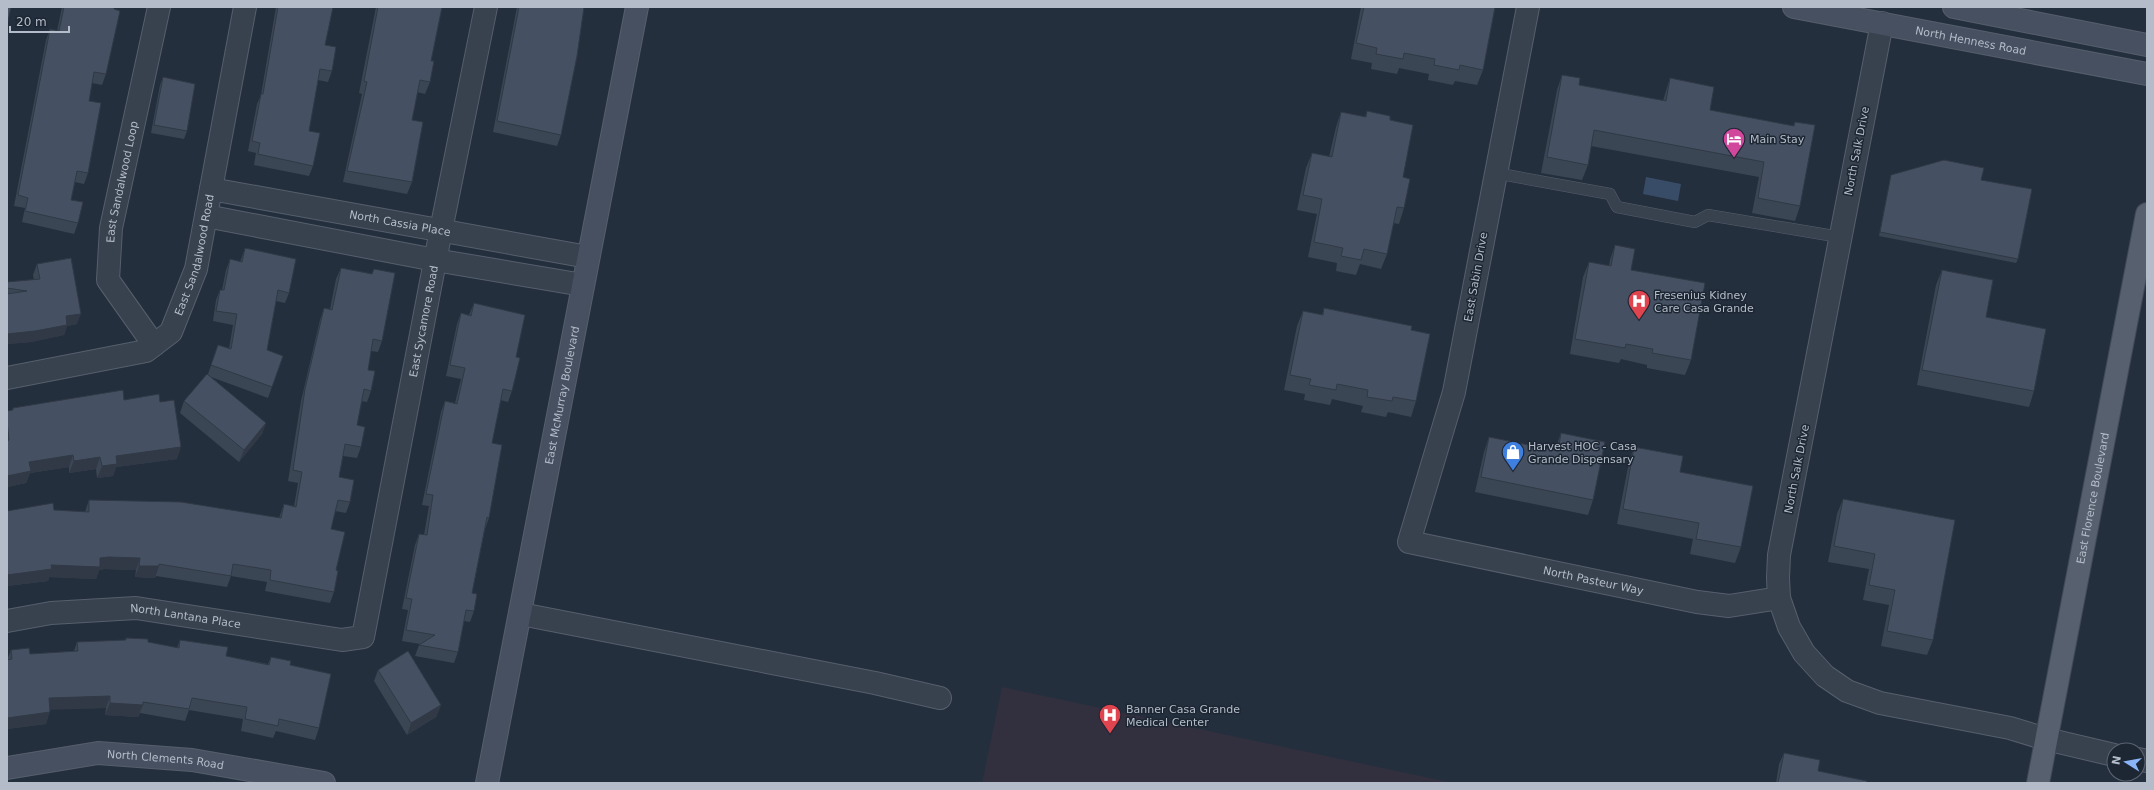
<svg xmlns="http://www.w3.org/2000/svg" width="2154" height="790" viewBox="0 0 2154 790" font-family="'DejaVu Sans',sans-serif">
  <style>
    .medical { fill: #32303f }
    .water { fill: #394c67 }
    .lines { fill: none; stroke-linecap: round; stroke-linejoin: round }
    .lane-casing { stroke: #565f6c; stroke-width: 12 }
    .street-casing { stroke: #565f6c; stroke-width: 24 }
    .secondary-casing { stroke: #565f6c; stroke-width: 24 }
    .primary-casing { stroke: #414a57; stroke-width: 24 }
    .lane { stroke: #38414e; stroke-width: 11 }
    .street { stroke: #38414e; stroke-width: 22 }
    .secondary { stroke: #465061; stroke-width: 22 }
    .primary { stroke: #56606e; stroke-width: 22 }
    .wall { fill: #3b4654 }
    .shaded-wall { fill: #303945 }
    .building { fill: #455162; stroke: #303945 }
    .labels { text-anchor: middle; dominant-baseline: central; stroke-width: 3; stroke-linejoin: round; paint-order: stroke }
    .street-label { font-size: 11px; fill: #b4bcc9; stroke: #1d2633 }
    .poi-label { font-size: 11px; fill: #b4bcc9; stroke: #1d2633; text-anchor: start }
  </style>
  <rect width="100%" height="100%" fill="#242f3e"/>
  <path class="medical" d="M 1002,687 L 1453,783 L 982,783 Z"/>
  <path class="water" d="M 1646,177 L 1681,184 L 1678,201 L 1643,194 Z"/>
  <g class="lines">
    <g class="lane-casing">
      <path id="lane" d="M 1495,173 L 1610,194 L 1617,207 L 1695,222 L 1708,215 L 1840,237"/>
    </g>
    <g class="street-casing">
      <g id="street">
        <path id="s1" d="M 1528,7 L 1454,392 L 1409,542 L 1697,602 L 1729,606 L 1779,598"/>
        <path d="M 1882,23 L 1779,555 L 1778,578 L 1779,598 L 1789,627 L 1804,653 L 1825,676 L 1847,691 L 1880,703 L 2010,728 L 2046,739 L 2114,755"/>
        <path id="s2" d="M 211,189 L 588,257"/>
        <path d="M 206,216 L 435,260 L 583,285"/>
        <path id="s3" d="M 154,345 L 108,280 L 111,228 L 159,7"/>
        <path id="s4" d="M 7,378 L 146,351 L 171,332 L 196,269 L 245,7"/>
        <path d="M 521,614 L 875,683 L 940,698"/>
        <path id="s5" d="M 7,621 L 51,613 L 136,608 L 342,640 L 363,637 L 441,230 L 486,7"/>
        <path d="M 2138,759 L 2147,761"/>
      </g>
    </g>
    <g class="secondary-casing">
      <g id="secondary">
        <path id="s6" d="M 1794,7 L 2147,74"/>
        <path d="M 1954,7 L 2147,45"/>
        <path id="s7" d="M 7,768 L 98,753 L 192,760 L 324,783"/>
        <path id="s8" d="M 487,783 L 637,7"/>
      </g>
    </g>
    <g class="primary-casing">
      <g id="primary">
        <path id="s9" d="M 2038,783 L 2147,214"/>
      </g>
    </g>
    <use href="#lane" class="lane"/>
    <use href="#street" class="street"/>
    <use href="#secondary" class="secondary"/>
    <use href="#primary" class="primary"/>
  </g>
  <g class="wall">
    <path d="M 62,7 L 114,7 L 106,74 L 102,85 L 92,83 L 89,101 L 88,173 L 84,184 L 75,182 L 71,200 L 78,223 L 74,234 L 22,222 L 25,208 L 14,206 L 46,40 L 50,29 L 57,31 Z"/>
    <path d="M 276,7 L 333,7 L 325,45 L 332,71 L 328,82 L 318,80 L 309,131 L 313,166 L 309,176 L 254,165 L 256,153 L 248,151 L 257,104 L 261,95 Z"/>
    <path d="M 376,7 L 442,7 L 431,61 L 430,82 L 425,94 L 417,92 L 412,120 L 412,182 L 407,194 L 343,182 L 362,94 L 359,93 Z"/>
    <path d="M 517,7 L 584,7 L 561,135 L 557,146 L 493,132 Z"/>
    <path d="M 1361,7 L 1495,7 L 1483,70 L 1477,85 L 1455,81 L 1453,85 L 1428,80 L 1429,74 L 1399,68 L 1397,74 L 1371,69 L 1372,63 L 1351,59 Z"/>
    <path d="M 1562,75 L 1579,85 L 1663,101 L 1665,94 L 1670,78 L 1710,110 L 1793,126 L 1795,122 L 1800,206 L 1795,221 L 1752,213 L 1759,177 L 1591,146 L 1588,165 L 1582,180 L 1541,173 L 1557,90 Z"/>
    <path d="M 163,77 L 187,131 L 184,139 L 151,133 L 160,85 Z"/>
    <path d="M 1367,111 L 1390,120 L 1403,177 L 1404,208 L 1399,224 L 1393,223 L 1387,254 L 1381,269 L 1360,264 L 1356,275 L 1336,271 L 1337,263 L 1308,257 L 1317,214 L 1297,210 L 1306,168 L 1312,153 L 1329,157 L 1336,127 L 1341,112 L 1365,117 Z"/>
    <path d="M 1891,175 L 1981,180 L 2018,259 L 2016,263 L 1879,236 L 1890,179 Z"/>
    <path d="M 1615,245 L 1691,360 L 1685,375 L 1647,368 L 1647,365 L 1621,359 L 1619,363 L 1570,354 L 1583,277 L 1589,262 L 1609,266 L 1610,260 Z"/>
    <path d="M 245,248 L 289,293 L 285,303 L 276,301 L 267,350 L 283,356 L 268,398 L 211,377 L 266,423 L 262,434 L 239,462 L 180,413 L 184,401 L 208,374 L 218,345 L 229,349 L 233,325 L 213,321 L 216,300 L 220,290 L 222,290 L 226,270 L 230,259 L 240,262 Z"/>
    <path d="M 37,264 L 77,324 L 67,326 L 64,335 L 31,342 L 7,344 L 7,283 L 34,280 L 33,275 Z"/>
    <path d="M 341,268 L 372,274 L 374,269 L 382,341 L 378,352 L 371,351 L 368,370 L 371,391 L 367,402 L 361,401 L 357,425 L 361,447 L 357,458 L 343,456 L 339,477 L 350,502 L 346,513 L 335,511 L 331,529 L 336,570 L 334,592 L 330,603 L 265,591 L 267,582 L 231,576 L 227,587 L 156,576 L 155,578 L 135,577 L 136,570 L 104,569 L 99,570 L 96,579 L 49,577 L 48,581 L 7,586 L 7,511 L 54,510 L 85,512 L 89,500 L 279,518 L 284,504 L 294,506 L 298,483 L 288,481 L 301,401 L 320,320 L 324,308 L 330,309 L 336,279 Z"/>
    <path d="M 1942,270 L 1986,317 L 2034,391 L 2029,407 L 1917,385 L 1936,285 Z"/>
    <path d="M 474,303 L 516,357 L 512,391 L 508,402 L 500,400 L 492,443 L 489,518 L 485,529 L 472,593 L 474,611 L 470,622 L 464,621 L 458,652 L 454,663 L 415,656 L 419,645 L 420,644 L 402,641 L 408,610 L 402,609 L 415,545 L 419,534 L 424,535 L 429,506 L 422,505 L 441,412 L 445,401 L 455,403 L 461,379 L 446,376 L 457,324 L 461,313 L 469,315 Z"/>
    <path d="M 1324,308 L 1411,330 L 1416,401 L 1411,417 L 1388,412 L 1386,417 L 1361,412 L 1363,406 L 1332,399 L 1330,405 L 1304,400 L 1305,394 L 1284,390 L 1297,326 L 1303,311 L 1322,315 Z"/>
    <path d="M 124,400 L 160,402 L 177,459 L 116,467 L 113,476 L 97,478 L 96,469 L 69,473 L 69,467 L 30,473 L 26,483 L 7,487 L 7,411 L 12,410 L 13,408 Z"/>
    <path d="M 1561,433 L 1593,500 L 1588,515 L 1475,492 L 1484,452 L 1489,437 L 1555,450 Z"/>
    <path d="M 1634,447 L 1680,472 L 1741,547 L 1735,563 L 1690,554 L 1693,539 L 1617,524 L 1629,462 Z"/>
    <path d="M 1843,499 L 1933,640 L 1927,655 L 1881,646 L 1889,605 L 1863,600 L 1869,569 L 1828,562 L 1837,514 Z"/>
    <path d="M 126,638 L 177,648 L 180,640 L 226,656 L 268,664 L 271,657 L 290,665 L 319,728 L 315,740 L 276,731 L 273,738 L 241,731 L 243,719 L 189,710 L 185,721 L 140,713 L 138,717 L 105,715 L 106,708 L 50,709 L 46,724 L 7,729 L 7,660 L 11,650 L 30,654 L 74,651 L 77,642 L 125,640 Z"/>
    <path d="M 378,670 L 441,705 L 436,717 L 407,735 L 374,681 Z"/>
    <path d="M 1784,753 L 1818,771 L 1866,783 L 1776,783 L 1779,764 Z"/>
  </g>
  <g class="shaded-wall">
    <path d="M 81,314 L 77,324 L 67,326 L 64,335 L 31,342 L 7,344 L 7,334 L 66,316 Z"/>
    <path d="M 266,423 L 262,434 L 239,462 L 244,450 Z"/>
    <path d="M 181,447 L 177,459 L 116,467 L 113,476 L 97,478 L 102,466 L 116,456 Z"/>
    <path d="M 73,455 L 69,467 L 30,473 L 26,483 L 7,487 L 7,476 L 29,462 Z"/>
    <path d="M 100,457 L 96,469 L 69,473 L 74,461 Z"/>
    <path d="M 108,557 L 140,558 L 136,570 L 104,569 L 99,570 L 96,579 L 49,577 L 48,581 L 7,586 L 7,575 L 51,565 Z"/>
    <path d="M 139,566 L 159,566 L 155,578 L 135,577 Z"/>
    <path d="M 110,696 L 106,708 L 45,710 L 49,698 Z"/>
    <path d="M 110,703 L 143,705 L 138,717 L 105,715 Z"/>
    <path d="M 441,705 L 436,717 L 407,735 L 411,723 Z"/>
    <path d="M 50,712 L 46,724 L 7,729 L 7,718 Z"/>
  </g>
  <g class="building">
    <path d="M 7,7 L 11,7 L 7,26 Z"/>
    <path d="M 64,7 L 114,7 L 114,9 L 120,11 L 106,74 L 94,72 L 89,101 L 101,103 L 88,173 L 77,171 L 71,200 L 83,202 L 78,223 L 25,211 L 28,198 L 18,195 L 50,29 L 59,31 Z"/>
    <path d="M 278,7 L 333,7 L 325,45 L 336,47 L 332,71 L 320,69 L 309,131 L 320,133 L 313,166 L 258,154 L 260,143 L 252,141 L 261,94 L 263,94 Z"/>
    <path d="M 378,7 L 442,7 L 431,61 L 434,61 L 430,82 L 420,80 L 412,120 L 423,122 L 412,182 L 347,171 L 367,82 L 364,81 Z"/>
    <path d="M 519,7 L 584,7 L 577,56 L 561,135 L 497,121 Z"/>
    <path d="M 1364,7 L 1495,7 L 1483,70 L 1460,65 L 1459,70 L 1434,65 L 1435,59 L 1404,53 L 1403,59 L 1376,54 L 1377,48 L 1356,43 Z"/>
    <path d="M 1562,75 L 1580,78 L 1579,85 L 1666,101 L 1670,78 L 1714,87 L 1710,110 L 1794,126 L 1795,122 L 1815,125 L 1800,206 L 1758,198 L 1764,162 L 1594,130 L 1588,165 L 1547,157 Z"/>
    <path d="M 163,77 L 195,84 L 187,131 L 154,125 Z"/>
    <path d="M 1367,111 L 1390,116 L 1390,120 L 1413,125 L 1403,177 L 1410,179 L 1404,208 L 1397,207 L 1387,254 L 1364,249 L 1361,260 L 1341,256 L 1343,248 L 1314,242 L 1322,199 L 1303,195 L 1312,153 L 1332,157 L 1341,112 L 1366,117 Z"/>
    <path d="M 1944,160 L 1984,168 L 1981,180 L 2032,189 L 2018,259 L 1880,232 L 1891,175 Z"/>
    <path d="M 1615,245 L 1635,249 L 1631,270 L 1705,283 L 1691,360 L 1652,353 L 1653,349 L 1626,344 L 1625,348 L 1575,339 L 1589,262 L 1611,266 Z"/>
    <path d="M 245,248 L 296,259 L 289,293 L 278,290 L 267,350 L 283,356 L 272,387 L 211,365 L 218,345 L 231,349 L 237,314 L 216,311 L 220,290 L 224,290 L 230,259 L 242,262 Z"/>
    <path d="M 71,258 L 81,314 L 66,316 L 67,325 L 35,331 L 7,334 L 7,294 L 27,291 L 7,288 L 7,282 L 40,279 L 37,264 Z"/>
    <path d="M 341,268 L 372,274 L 374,269 L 395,273 L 382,341 L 373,339 L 368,370 L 375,371 L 371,391 L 364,389 L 357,425 L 365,427 L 361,447 L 345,444 L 339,477 L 354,480 L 350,502 L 338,500 L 331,529 L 345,532 L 336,570 L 338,571 L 334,592 L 270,580 L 271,570 L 233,564 L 231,576 L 159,564 L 159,566 L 139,566 L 140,558 L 108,557 L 100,558 L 100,567 L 51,565 L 52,569 L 7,575 L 7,511 L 53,503 L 54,510 L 89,512 L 89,500 L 181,502 L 281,518 L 284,504 L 296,507 L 302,472 L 293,470 L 305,389 L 324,308 L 332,310 Z"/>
    <path d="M 1942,270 L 1993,280 L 1986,317 L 2046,329 L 2034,391 L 1922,370 Z"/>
    <path d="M 474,303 L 525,315 L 516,357 L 520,358 L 512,391 L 503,389 L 492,443 L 502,445 L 489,518 L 487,517 L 472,593 L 477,594 L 474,611 L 466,610 L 458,652 L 419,645 L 435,635 L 406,630 L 412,599 L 406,598 L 419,534 L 427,535 L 433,495 L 426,494 L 445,401 L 457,404 L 465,368 L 450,365 L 461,313 L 471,316 Z"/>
    <path d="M 1324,308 L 1412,326 L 1411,330 L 1430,334 L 1416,401 L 1393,397 L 1392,401 L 1367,397 L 1368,390 L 1337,384 L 1336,390 L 1309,385 L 1311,379 L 1290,375 L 1303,311 L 1323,315 Z"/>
    <path d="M 207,374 L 266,423 L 244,450 L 184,401 Z"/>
    <path d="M 123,390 L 124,400 L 159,394 L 160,402 L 174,400 L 181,447 L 116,456 L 117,464 L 102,466 L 100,457 L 74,461 L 73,455 L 29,462 L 31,471 L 7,476 L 7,441 L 9,440 L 7,421 L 7,411 L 13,410 L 13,408 Z"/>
    <path d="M 1561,433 L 1605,442 L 1593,500 L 1481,477 L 1489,437 L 1558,451 Z"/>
    <path d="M 1634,447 L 1683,456 L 1680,472 L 1753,486 L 1741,547 L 1696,539 L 1699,523 L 1623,509 Z"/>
    <path d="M 1843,499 L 1955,520 L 1933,640 L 1887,631 L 1895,590 L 1869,585 L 1875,554 L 1834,546 Z"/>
    <path d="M 126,638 L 148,639 L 148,642 L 179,648 L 180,640 L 228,647 L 226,656 L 269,665 L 271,657 L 291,661 L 290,665 L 331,674 L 319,728 L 279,719 L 278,726 L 245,719 L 247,707 L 192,698 L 189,709 L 143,702 L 143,705 L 110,703 L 110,696 L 49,698 L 50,712 L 7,718 L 7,660 L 12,659 L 11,650 L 29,648 L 30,654 L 78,651 L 77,642 L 126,640 Z"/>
    <path d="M 408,651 L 441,705 L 411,723 L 378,670 Z"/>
    <path d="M 1784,753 L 1820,760 L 1818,771 L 1867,781 L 1866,783 L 1778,783 Z"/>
  </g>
  <defs>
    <g id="hotel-pin" transform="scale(1.15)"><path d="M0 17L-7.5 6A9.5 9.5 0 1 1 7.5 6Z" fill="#d1479c" stroke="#1d2633"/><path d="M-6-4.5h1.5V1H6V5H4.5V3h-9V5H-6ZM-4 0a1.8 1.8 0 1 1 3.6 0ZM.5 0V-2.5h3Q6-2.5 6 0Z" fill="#fff"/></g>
    <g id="hospital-pin" transform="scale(1.15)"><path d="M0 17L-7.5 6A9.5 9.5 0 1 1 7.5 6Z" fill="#e0444e" stroke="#1d2633"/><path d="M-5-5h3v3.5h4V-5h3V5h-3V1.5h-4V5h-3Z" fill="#fff"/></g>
    <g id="shop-pin" transform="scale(1.15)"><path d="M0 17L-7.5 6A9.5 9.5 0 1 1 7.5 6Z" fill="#3f7fe0" stroke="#1d2633"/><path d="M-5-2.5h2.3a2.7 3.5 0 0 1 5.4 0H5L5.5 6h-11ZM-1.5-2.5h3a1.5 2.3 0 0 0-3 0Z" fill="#fff"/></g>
  </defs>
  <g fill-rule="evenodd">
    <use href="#hotel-pin" x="1734" y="139"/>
    <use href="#hospital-pin" x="1639" y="301"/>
    <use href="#shop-pin" x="1513" y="452"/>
    <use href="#hospital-pin" x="1110" y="715"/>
  </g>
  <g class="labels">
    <g class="street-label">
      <text stroke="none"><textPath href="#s6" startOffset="180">North Henness Road</textPath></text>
      <text transform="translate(1857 151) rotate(-79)">North Salk Drive</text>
      <text stroke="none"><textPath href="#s3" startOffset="179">East Sandalwood Loop</textPath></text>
      <text stroke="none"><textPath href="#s2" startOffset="192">North Cassia Place</textPath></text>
      <text stroke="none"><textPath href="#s4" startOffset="254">East Sandalwood Road</textPath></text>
      <text transform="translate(1476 277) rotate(-80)">East Sabin Drive</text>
      <text stroke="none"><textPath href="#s5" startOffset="681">East Sycamore Road</textPath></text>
      <text stroke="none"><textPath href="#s8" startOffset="395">East McMurray Boulevard</textPath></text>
      <text transform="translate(1797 469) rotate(-79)">North Salk Drive</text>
      <text stroke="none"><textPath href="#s9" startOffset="290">East Florence Boulevard</textPath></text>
      <text stroke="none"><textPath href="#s1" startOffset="737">North Pasteur Way</textPath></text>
      <text stroke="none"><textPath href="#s5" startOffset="180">North Lantana Place</textPath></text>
      <text stroke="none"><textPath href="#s7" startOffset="160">North Clements Road</textPath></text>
    </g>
    <g class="poi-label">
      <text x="1750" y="139">Main Stay</text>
      <text x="1654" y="295">Fresenius Kidney<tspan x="1654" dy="13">Care Casa Grande</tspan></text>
      <text x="1528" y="446">Harvest HOC - Casa<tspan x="1528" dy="13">Grande Dispensary</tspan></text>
      <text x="1126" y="709">Banner Casa Grande<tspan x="1126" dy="13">Medical Center</tspan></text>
    </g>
  </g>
  <rect width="2154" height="790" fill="none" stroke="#b4bcc9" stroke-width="16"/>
  <g transform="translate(2126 762) rotate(281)"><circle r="19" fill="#1d2633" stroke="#59626f"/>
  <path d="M0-3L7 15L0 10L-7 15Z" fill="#8ab4f8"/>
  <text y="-6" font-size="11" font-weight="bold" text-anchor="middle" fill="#b4bcc9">N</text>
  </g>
  <path d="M10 26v6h59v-6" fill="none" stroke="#b4bcc9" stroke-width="2"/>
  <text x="16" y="26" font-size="12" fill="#b4bcc9" stroke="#1d2633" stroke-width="3" paint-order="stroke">20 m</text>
</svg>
